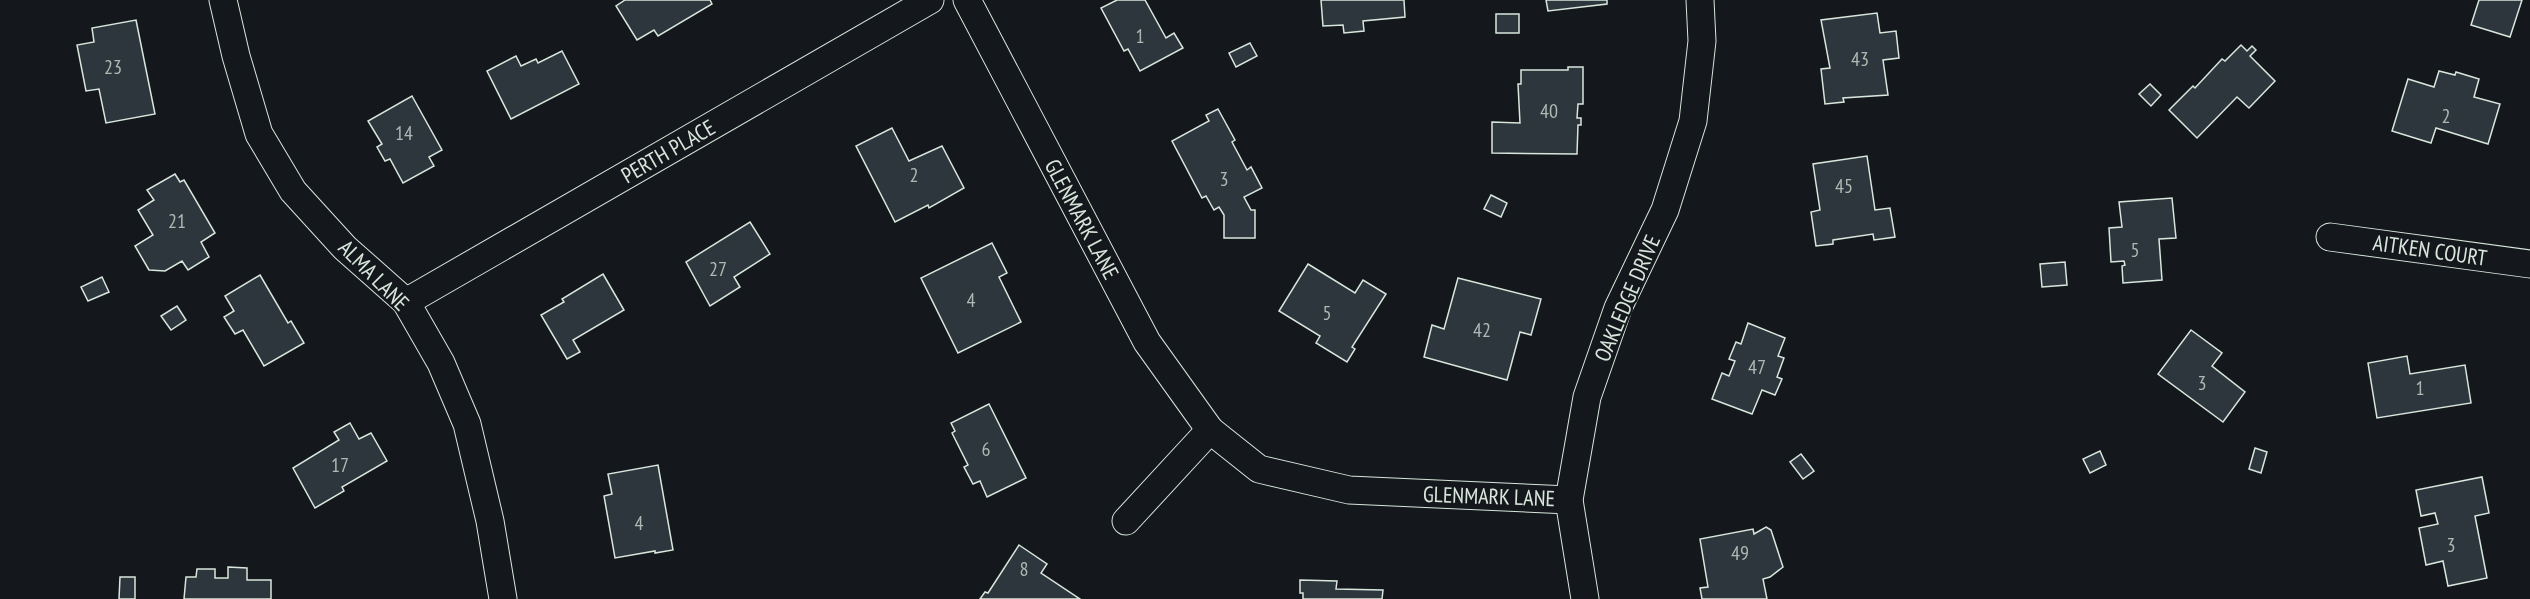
<svg xmlns="http://www.w3.org/2000/svg" width="2530" height="599" viewBox="0 0 2530 599" font-family="'PT Sans Narrow',sans-serif">
  <style>
    .building { fill: #2c363c; stroke: #d8e6dc; stroke-width: 1.5 }
    .lines { fill: none; stroke-linecap: round; stroke-linejoin: round }
    .minor-casing { stroke: #d8e6dc; stroke-width: 29 }
    .minor { stroke: #14181c; stroke-width: 27 }
    .labels { text-anchor: middle; dominant-baseline: central; stroke-width: 4.5; stroke-linejoin: round; paint-order: stroke }
    .number-label { font-size: 20px; fill: #adbab4 }
    .street-label { font-size: 22px; fill: #d8e6dc; stroke: #14181c }
  </style>
  <rect width="100%" height="100%" fill="#14181c"/>
  <g class="building">
    <path d="M 625,0 L 710,0 L 712,4 L 658,36 L 654,30 L 637,40 L 616,6 Z"/>
    <path d="M 1117,0 L 1145,0 L 1166,38 L 1174,33 L 1183,48 L 1140,71 L 1128,49 L 1124,51 L 1101,8 Z"/>
    <path d="M 1321,0 L 1404,0 L 1405,17 L 1363,21 L 1364,31 L 1344,33 L 1343,25 L 1323,26 Z"/>
    <path d="M 1546,0 L 1607,0 L 1607,4 L 1548,11 Z"/>
    <path d="M 2479,0 L 2522,0 L 2510,37 L 2471,25 Z"/>
    <path d="M 1877,13 L 1880,33 L 1896,31 L 1899,58 L 1883,60 L 1888,95 L 1843,98 L 1844,102 L 1825,104 L 1821,69 L 1830,68 L 1821,20 Z"/>
    <rect x="1496" y="14" width="23" height="19"/>
    <path d="M 136,20 L 155,114 L 106,123 L 99,89 L 86,91 L 77,45 L 94,42 L 92,28 Z"/>
    <path d="M 1250,43 L 1257,56 L 1236,67 L 1229,53 Z"/>
    <path d="M 2241,45 L 2247,51 L 2252,46 L 2256,50 L 2250,56 L 2275,81 L 2249,108 L 2237,97 L 2197,138 L 2169,110 L 2193,86 L 2195,88 L 2222,59 L 2225,61 Z"/>
    <path d="M 562,51 L 579,84 L 511,119 L 487,71 L 516,56 L 521,66 L 536,59 L 538,63 Z"/>
    <path d="M 1568,67 L 1583,67 L 1583,104 L 1578,104 L 1577,118 L 1581,118 L 1581,125 L 1578,125 L 1577,154 L 1492,153 L 1492,122 L 1520,123 L 1518,84 L 1521,84 L 1521,70 L 1568,70 Z"/>
    <path d="M 2439,71 L 2455,75 L 2456,72 L 2479,79 L 2474,97 L 2500,104 L 2488,144 L 2436,128 L 2431,143 L 2392,131 L 2408,79 L 2434,87 Z"/>
    <path d="M 2150,84 L 2161,95 L 2151,106 L 2139,94 Z"/>
    <path d="M 412,96 L 442,150 L 429,157 L 434,166 L 403,183 L 390,159 L 385,161 L 377,147 L 382,144 L 368,121 Z"/>
    <path d="M 1218,109 L 1235,140 L 1232,142 L 1247,170 L 1251,167 L 1262,188 L 1244,197 L 1251,210 L 1255,210 L 1255,238 L 1224,238 L 1224,215 L 1219,207 L 1214,210 L 1206,196 L 1202,198 L 1172,141 L 1209,121 L 1206,115 Z"/>
    <path d="M 892,128 L 909,161 L 942,146 L 964,188 L 929,208 L 928,205 L 895,222 L 856,146 Z"/>
    <path d="M 1867,156 L 1875,210 L 1890,208 L 1895,237 L 1874,240 L 1873,234 L 1833,240 L 1833,244 L 1816,246 L 1811,212 L 1820,210 L 1813,164 Z"/>
    <path d="M 175,174 L 180,182 L 184,180 L 215,233 L 201,242 L 209,257 L 188,270 L 182,261 L 165,271 L 149,270 L 135,246 L 153,235 L 138,210 L 154,200 L 147,190 Z"/>
    <path d="M 1491,195 L 1507,203 L 1501,217 L 1484,209 Z"/>
    <path d="M 2172,198 L 2176,238 L 2159,239 L 2162,280 L 2123,283 L 2122,266 L 2125,265 L 2124,261 L 2111,262 L 2109,228 L 2122,227 L 2119,202 Z"/>
    <path d="M 750,222 L 770,254 L 734,277 L 740,287 L 710,306 L 686,262 Z"/>
    <path d="M 992,243 L 1007,273 L 999,277 L 1021,322 L 958,353 L 921,278 Z"/>
    <path d="M 2065,262 L 2067,285 L 2042,287 L 2040,264 Z"/>
    <path d="M 1308,264 L 1355,293 L 1363,280 L 1386,294 L 1352,347 L 1355,349 L 1347,362 L 1316,343 L 1320,336 L 1279,311 Z"/>
    <path d="M 603,274 L 624,310 L 573,340 L 580,352 L 567,359 L 541,315 L 564,302 L 562,299 Z"/>
    <path d="M 260,275 L 288,323 L 291,321 L 304,343 L 264,366 L 243,330 L 235,334 L 224,317 L 234,311 L 225,296 Z"/>
    <path d="M 102,277 L 109,292 L 88,301 L 81,287 Z"/>
    <path d="M 1458,278 L 1541,299 L 1531,335 L 1520,332 L 1507,380 L 1424,357 L 1432,325 L 1444,329 Z"/>
    <path d="M 177,306 L 186,320 L 171,330 L 161,316 Z"/>
    <path d="M 1748,323 L 1785,338 L 1778,356 L 1784,358 L 1777,377 L 1782,379 L 1775,395 L 1762,390 L 1752,414 L 1712,399 L 1722,373 L 1729,376 L 1735,361 L 1729,359 L 1736,342 L 1741,344 Z"/>
    <path d="M 2191,330 L 2222,353 L 2212,366 L 2245,392 L 2223,422 L 2158,374 Z"/>
    <path d="M 2407,356 L 2410,374 L 2465,365 L 2471,403 L 2377,418 L 2368,363 Z"/>
    <path d="M 989,404 L 1026,478 L 987,497 L 980,481 L 973,484 L 964,467 L 968,465 L 952,433 L 955,431 L 951,423 Z"/>
    <path d="M 350,423 L 359,439 L 371,433 L 387,461 L 342,487 L 344,491 L 315,508 L 293,468 L 339,440 L 334,432 Z"/>
    <path d="M 2255,448 L 2267,452 L 2261,473 L 2249,469 Z"/>
    <path d="M 2100,451 L 2106,465 L 2090,473 L 2083,459 Z"/>
    <path d="M 1801,454 L 1814,471 L 1803,479 L 1790,462 Z"/>
    <path d="M 658,465 L 673,550 L 655,553 L 655,551 L 615,558 L 604,496 L 612,494 L 608,474 Z"/>
    <path d="M 2482,477 L 2489,513 L 2475,516 L 2487,578 L 2448,586 L 2443,561 L 2426,565 L 2419,528 L 2438,524 L 2435,513 L 2421,516 L 2416,490 Z"/>
    <path d="M 1766,527 L 1771,530 L 1783,567 L 1770,577 L 1763,579 L 1767,599 L 1702,599 L 1700,588 L 1708,587 L 1700,539 L 1753,529 L 1754,534 Z"/>
    <path d="M 1019,545 L 1047,564 L 1041,573 L 1080,599 L 980,599 L 985,592 L 988,593 Z"/>
    <path d="M 228,567 L 247,568 L 247,580 L 271,580 L 271,599 L 184,599 L 186,577 L 196,577 L 197,569 L 215,569 L 215,578 L 228,578 Z"/>
    <path d="M 120,577 L 135,577 L 135,599 L 119,599 Z"/>
    <path d="M 1300,580 L 1337,581 L 1336,589 L 1383,590 L 1382,599 L 1303,599 L 1303,593 L 1300,593 Z"/>
  </g>
  <g class="lines">
    <g class="minor-casing">
      <g id="minor">
        <path d="M 223,0 L 236,56 L 259,134 L 293,191 L 345,248 L 406,302 L 441,363 L 467,424 L 490,521 L 503,599"/>
        <path d="M 967,0 L 1147,342 L 1210,430 L 1259,469 L 1349,490 L 1569,500"/>
        <path d="M 2330,237 L 2530,264"/>
        <path d="M 406,302 L 930,0"/>
        <path d="M 1126,521 L 1210,430"/>
        <path d="M 1585,599 L 1569,500 L 1587,397 L 1618,308 L 1665,210 L 1693,121 L 1702,41 L 1700,0"/>
      </g>
    </g>
    <use href="#minor" class="minor"/>
  </g>
  <g class="labels">
    <g class="number-label">
      <text x="1140" y="36">1</text>
      <text x="1860" y="59">43</text>
      <text x="113" y="67">23</text>
      <text x="1549" y="111">40</text>
      <text x="2446" y="116">2</text>
      <text x="404" y="133">14</text>
      <text x="914" y="175">2</text>
      <text x="1224" y="179">3</text>
      <text x="1844" y="186">45</text>
      <text x="177" y="221">21</text>
      <text x="2135" y="250">5</text>
      <text x="718" y="269">27</text>
      <text x="971" y="300">4</text>
      <text x="1327" y="313">5</text>
      <text x="1482" y="330">42</text>
      <text x="1757" y="367">47</text>
      <text x="2202" y="383">3</text>
      <text x="2420" y="388">1</text>
      <text x="986" y="449">6</text>
      <text x="340" y="465">17</text>
      <text x="639" y="523">4</text>
      <text x="2451" y="545">3</text>
      <text x="1740" y="553">49</text>
      <text x="1024" y="569">8</text>
    </g>
    <g class="street-label">
      <text transform="translate(668 151) rotate(-30)">PERTH PLACE</text>
      <text transform="translate(1082 219) rotate(62)">GLENMARK LANE</text>
      <text transform="translate(2430 250) rotate(8)">AITKEN COURT</text>
      <text transform="translate(374 275) rotate(45)">ALMA LANE</text>
      <text transform="translate(1627 298) rotate(-67)">OAKLEDGE DRIVE</text>
      <text transform="translate(1489 496) rotate(2)">GLENMARK LANE</text>
    </g>
  </g>
</svg>
